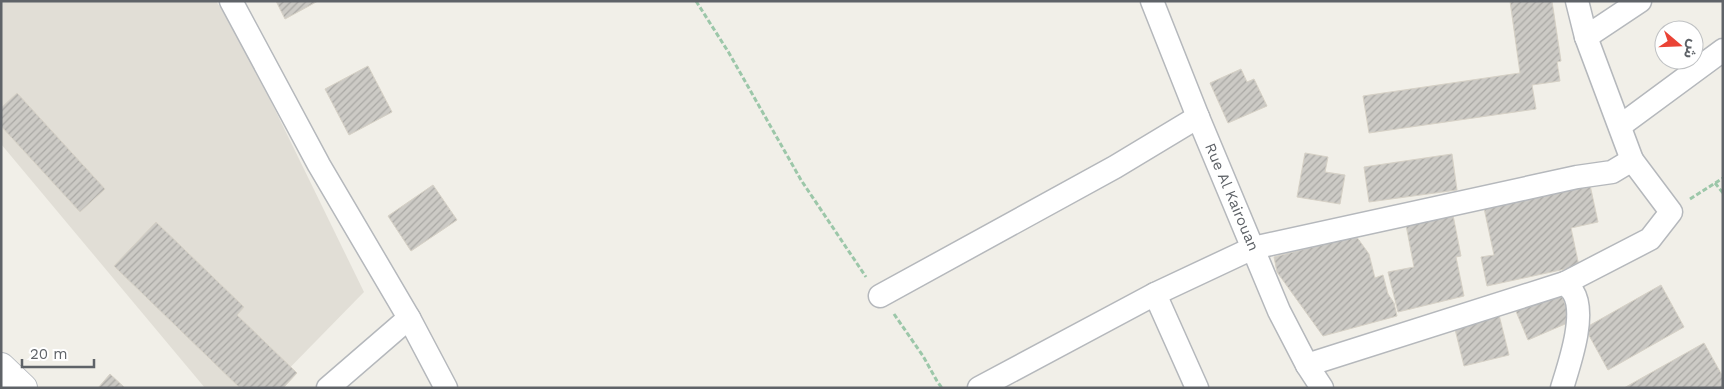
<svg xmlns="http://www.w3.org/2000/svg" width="1724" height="389" viewBox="0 0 1724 389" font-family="'Work Sans','Noto Sans Arabic',sans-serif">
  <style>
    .education { fill: #e1ded6 }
    .building { fill: url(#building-hatch); stroke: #d6d1c6 }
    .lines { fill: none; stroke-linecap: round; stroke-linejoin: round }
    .street-casing { stroke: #b5b8bc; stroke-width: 25 }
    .secondary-casing { stroke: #b6babf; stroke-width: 30 }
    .path { stroke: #9cc7a9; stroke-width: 3; stroke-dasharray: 5 2.5; stroke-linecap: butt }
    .street { stroke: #fff; stroke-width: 22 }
    .secondary { stroke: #fff; stroke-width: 28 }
    .labels { text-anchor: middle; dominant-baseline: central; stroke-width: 4; stroke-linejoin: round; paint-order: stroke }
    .street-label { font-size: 15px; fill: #5f6368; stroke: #fff }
  </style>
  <defs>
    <pattern id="building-hatch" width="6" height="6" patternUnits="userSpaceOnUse" patternTransform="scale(1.25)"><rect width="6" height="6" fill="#cccac5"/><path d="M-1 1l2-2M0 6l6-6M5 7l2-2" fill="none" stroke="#a9a8a4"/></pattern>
  </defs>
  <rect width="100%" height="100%" fill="#f1efe8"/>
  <path class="education" d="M 1,1 L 216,1 L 237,32 L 364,292 L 270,388 L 205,388 L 1,144 Z"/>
  <g class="building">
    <path d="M 276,1 L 318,1 L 285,19 Z"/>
    <path d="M 1510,1 L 1552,1 L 1561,61 L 1557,62 L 1560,81 L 1532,85 L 1536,109 L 1369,133 L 1363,96 L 1520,73 Z"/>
    <path d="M 368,66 L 392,112 L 349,135 L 325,89 Z"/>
    <path d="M 1241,69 L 1247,82 L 1254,79 L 1267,106 L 1228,123 L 1210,83 Z"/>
    <path d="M 17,93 L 105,189 L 80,212 L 1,126 L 1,108 Z"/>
    <path d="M 1305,153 L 1328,157 L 1325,172 L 1345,175 L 1340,204 L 1297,197 Z"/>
    <path d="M 1452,154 L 1457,190 L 1369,202 L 1364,167 Z"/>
    <path d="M 433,185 L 457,220 L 411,251 L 388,216 Z"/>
    <path d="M 1590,185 L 1598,222 L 1571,228 L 1579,266 L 1487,286 L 1481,257 L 1494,255 L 1484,208 Z"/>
    <path d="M 1453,215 L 1461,256 L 1456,257 L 1464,296 L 1398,312 L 1388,272 L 1414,267 L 1406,225 Z"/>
    <path d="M 156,222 L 244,307 L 237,315 L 297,373 L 283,388 L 240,388 L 114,266 Z"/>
    <path d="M 1356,236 L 1369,254 L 1375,278 L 1383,275 L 1388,294 L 1394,303 L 1397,316 L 1323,336 L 1277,272 L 1274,257 Z"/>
    <path d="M 1661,285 L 1684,327 L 1608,370 L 1585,328 Z"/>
    <path d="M 1559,290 L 1572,321 L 1528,340 L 1515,309 Z"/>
    <path d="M 1499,315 L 1509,355 L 1464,366 L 1454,325 Z"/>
    <path d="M 1704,343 L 1723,377 L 1723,388 L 1624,388 Z"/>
    <path d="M 110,374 L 125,388 L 98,388 Z"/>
  </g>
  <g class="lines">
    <g class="street-casing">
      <g id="street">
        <path d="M 231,1 L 319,165 L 409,318 L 446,388"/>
        <path d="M 1152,1 L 1198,117 L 1279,311 L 1307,365 L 1322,388"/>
        <path d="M 1577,1 L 1586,37 L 1632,160"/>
        <path d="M 1586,37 L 1640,1"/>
        <path d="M 1620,126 L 1723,50"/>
        <path d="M 1155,294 L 1197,388"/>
        <path d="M 880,296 L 1115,167 L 1198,117"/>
        <path d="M 1307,365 L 1565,283 C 1567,286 1571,289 1573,292 C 1587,314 1569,365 1562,388"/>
        <path d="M 328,388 L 409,318"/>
        <path d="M 979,388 L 1155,294 L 1253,248 L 1577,177 L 1612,172 L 1632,160 L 1671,212 L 1650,239 L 1565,283"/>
      </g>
    </g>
    <g class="secondary-casing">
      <path id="secondary" d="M 1,367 L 23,388"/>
    </g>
    <g class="path">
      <path d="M 696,1 L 729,53 L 801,180 L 866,277"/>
      <path d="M 1715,183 L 1723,193"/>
      <path d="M 1690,199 L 1723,178"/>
      <path d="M 894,314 L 923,356 L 937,381 L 942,388"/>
    </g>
    <use href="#street" class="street"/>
    <use href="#secondary" class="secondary"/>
  </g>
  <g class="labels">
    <g class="street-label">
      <text transform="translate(1232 197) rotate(67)">Rue Al Kairouan</text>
    </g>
  </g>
  <rect width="1724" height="389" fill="none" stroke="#5f6368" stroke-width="5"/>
  <g transform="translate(1679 45) rotate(109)"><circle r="24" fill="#ffffff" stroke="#bfc1c3"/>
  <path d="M0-4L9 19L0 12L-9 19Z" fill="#ea4335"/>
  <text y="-8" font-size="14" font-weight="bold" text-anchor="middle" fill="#5f6368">ش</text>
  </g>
  <path d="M22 359v8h72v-8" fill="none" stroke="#5f6368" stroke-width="2.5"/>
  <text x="30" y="359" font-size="15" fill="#5f6368" stroke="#ffffff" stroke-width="4" paint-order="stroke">20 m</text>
</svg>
